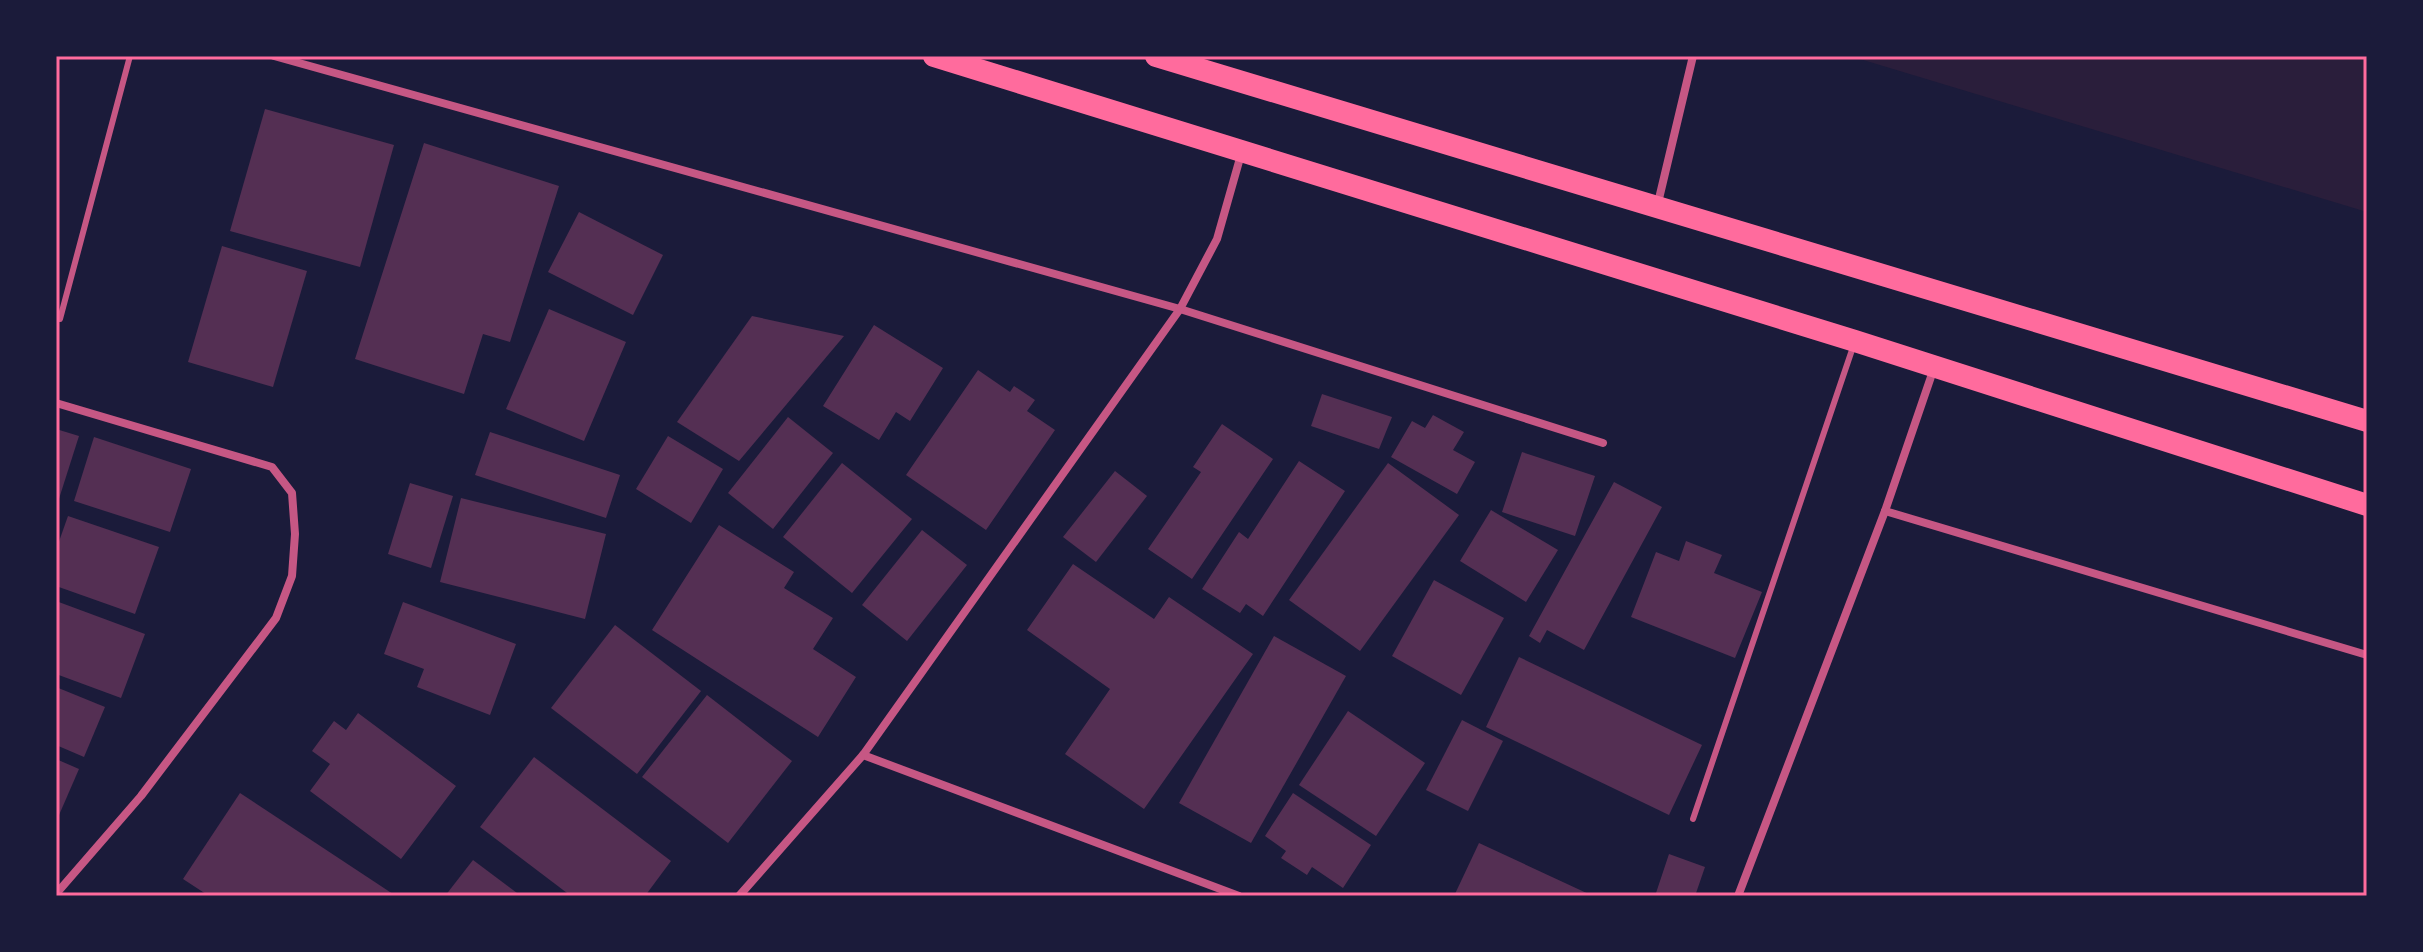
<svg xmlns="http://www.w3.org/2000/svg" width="2423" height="952" viewBox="0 0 2423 952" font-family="Montserrat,sans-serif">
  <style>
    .green { fill: #2a1e3b }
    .building { fill: #542f53 }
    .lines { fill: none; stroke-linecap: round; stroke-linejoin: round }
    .service { stroke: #c65784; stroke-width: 6 }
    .minor { stroke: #c65784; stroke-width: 8 }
    .trunk { stroke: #ff6b9d; stroke-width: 22 }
    .neatline { fill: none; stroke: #ff6b9d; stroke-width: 3 }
  </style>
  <rect width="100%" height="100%" fill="#1b1b3a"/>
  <path class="green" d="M 1850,56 L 2367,56 L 2367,212 Z"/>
  <g class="building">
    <path d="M 265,109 L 394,145 L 360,267 L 230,231 Z"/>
    <path d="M 424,143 L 559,186 L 510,342 L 483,334 L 464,394 L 355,359 Z"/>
    <path d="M 579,212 L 663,255 L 633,315 L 548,272 Z"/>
    <path d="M 222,246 L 307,271 L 273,387 L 188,362 Z"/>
    <path d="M 549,309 L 626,342 L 584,441 L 506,409 Z"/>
    <path d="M 752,316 L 844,336 L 739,461 L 677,422 Z"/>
    <path d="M 874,325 L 943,368 L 910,421 L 896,412 L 879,440 L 823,406 Z"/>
    <path d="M 978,370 L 1010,392 L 1014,386 L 1035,400 L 1027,411 L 1055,430 L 986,530 L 906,475 Z"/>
    <path d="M 1322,394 L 1392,417 L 1379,449 L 1311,426 Z"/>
    <path d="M 1433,415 L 1464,432 L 1453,450 L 1475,462 L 1457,494 L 1391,457 L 1412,421 L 1425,428 Z"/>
    <path d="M 788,417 L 833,453 L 773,529 L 728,493 Z"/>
    <path d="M 1222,424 L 1273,459 L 1192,579 L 1148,549 L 1201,472 L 1193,467 Z"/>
    <path d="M 56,429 L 79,436 L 57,505 L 56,505 Z"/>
    <path d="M 490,432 L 620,475 L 606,518 L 475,475 Z"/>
    <path d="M 668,436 L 723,469 L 691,523 L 636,489 Z"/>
    <path d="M 94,437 L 191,469 L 170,532 L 74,501 Z"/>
    <path d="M 1522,452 L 1595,476 L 1575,536 L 1502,512 Z"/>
    <path d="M 1299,461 L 1345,491 L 1263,616 L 1246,604 L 1240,613 L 1202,589 L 1239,532 L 1248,539 Z"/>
    <path d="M 842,463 L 912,519 L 852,593 L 783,537 Z"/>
    <path d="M 1388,463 L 1459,515 L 1360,651 L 1289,600 Z"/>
    <path d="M 1115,471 L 1147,496 L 1096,562 L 1063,537 Z"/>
    <path d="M 1614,482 L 1662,507 L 1584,650 L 1547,630 L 1540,643 L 1529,636 Z"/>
    <path d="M 410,483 L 453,496 L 431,568 L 388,554 Z"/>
    <path d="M 461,498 L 606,534 L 585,619 L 440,582 Z"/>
    <path d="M 1491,510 L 1558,550 L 1526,602 L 1460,561 Z"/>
    <path d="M 68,516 L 159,547 L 135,614 L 56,586 L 56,550 Z"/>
    <path d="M 719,525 L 794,572 L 784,588 L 833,618 L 813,649 L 856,677 L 818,737 L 652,630 Z"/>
    <path d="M 922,530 L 967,565 L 907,641 L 862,605 Z"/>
    <path d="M 1686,541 L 1722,555 L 1714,573 L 1762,592 L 1735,658 L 1631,617 L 1656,552 L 1679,561 Z"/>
    <path d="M 1073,564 L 1154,619 L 1169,597 L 1253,654 L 1144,809 L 1065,754 L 1110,689 L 1027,630 Z"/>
    <path d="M 1434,580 L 1504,618 L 1461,695 L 1392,656 Z"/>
    <path d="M 56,601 L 145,634 L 121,698 L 56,674 Z"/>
    <path d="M 403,602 L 516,644 L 490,715 L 417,687 L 424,669 L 384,654 Z"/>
    <path d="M 615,625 L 701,691 L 637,774 L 551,708 Z"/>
    <path d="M 1274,636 L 1346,676 L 1251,843 L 1179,803 Z"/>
    <path d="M 1519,657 L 1702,745 L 1669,815 L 1486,727 Z"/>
    <path d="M 56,687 L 105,707 L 84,757 L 56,745 Z"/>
    <path d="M 707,695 L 792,761 L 728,843 L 642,777 Z"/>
    <path d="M 1348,711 L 1425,763 L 1376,836 L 1299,785 Z"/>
    <path d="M 358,713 L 456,786 L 401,859 L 310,791 L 330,764 L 312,751 L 334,721 L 346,730 Z"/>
    <path d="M 1462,720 L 1503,741 L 1468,811 L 1426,790 Z"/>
    <path d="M 534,757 L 671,861 L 645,896 L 571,896 L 480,827 Z"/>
    <path d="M 56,759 L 79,769 L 56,822 Z"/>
    <path d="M 240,793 L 396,896 L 209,896 L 183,879 Z"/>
    <path d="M 1293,793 L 1371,845 L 1343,888 L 1312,867 L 1307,875 L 1281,858 L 1286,851 L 1265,836 Z"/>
    <path d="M 1479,843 L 1593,896 L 1454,896 Z"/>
    <path d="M 1669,854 L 1705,867 L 1695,896 L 1655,896 Z"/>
    <path d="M 473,860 L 521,896 L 445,896 Z"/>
  </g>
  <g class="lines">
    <g class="service">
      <path d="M 60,319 L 130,56"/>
      <path d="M 1693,819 L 1854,344"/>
    </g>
    <g class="minor">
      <path d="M 274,56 L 1180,309 L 1603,443"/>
      <path d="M 1657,207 L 1693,56"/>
      <path d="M 56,403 L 272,467 L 292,493 L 295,534 L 292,576 L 276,618 L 141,796 L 56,894"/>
      <path d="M 1885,511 L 2367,655"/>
      <path d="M 863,755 L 1239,896"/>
      <path d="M 739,896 L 863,755 L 1180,309 L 1217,239 L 1242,151"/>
      <path d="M 1738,896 L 1885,511 L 1934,368"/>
    </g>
    <g class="trunk">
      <path d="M 934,56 L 1855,341 L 2367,505"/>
      <path d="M 1156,56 L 2367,421"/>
    </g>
  </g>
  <rect width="2423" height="952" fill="none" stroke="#1b1b3a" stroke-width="116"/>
  <rect x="58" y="58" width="2307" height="836" class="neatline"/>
</svg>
